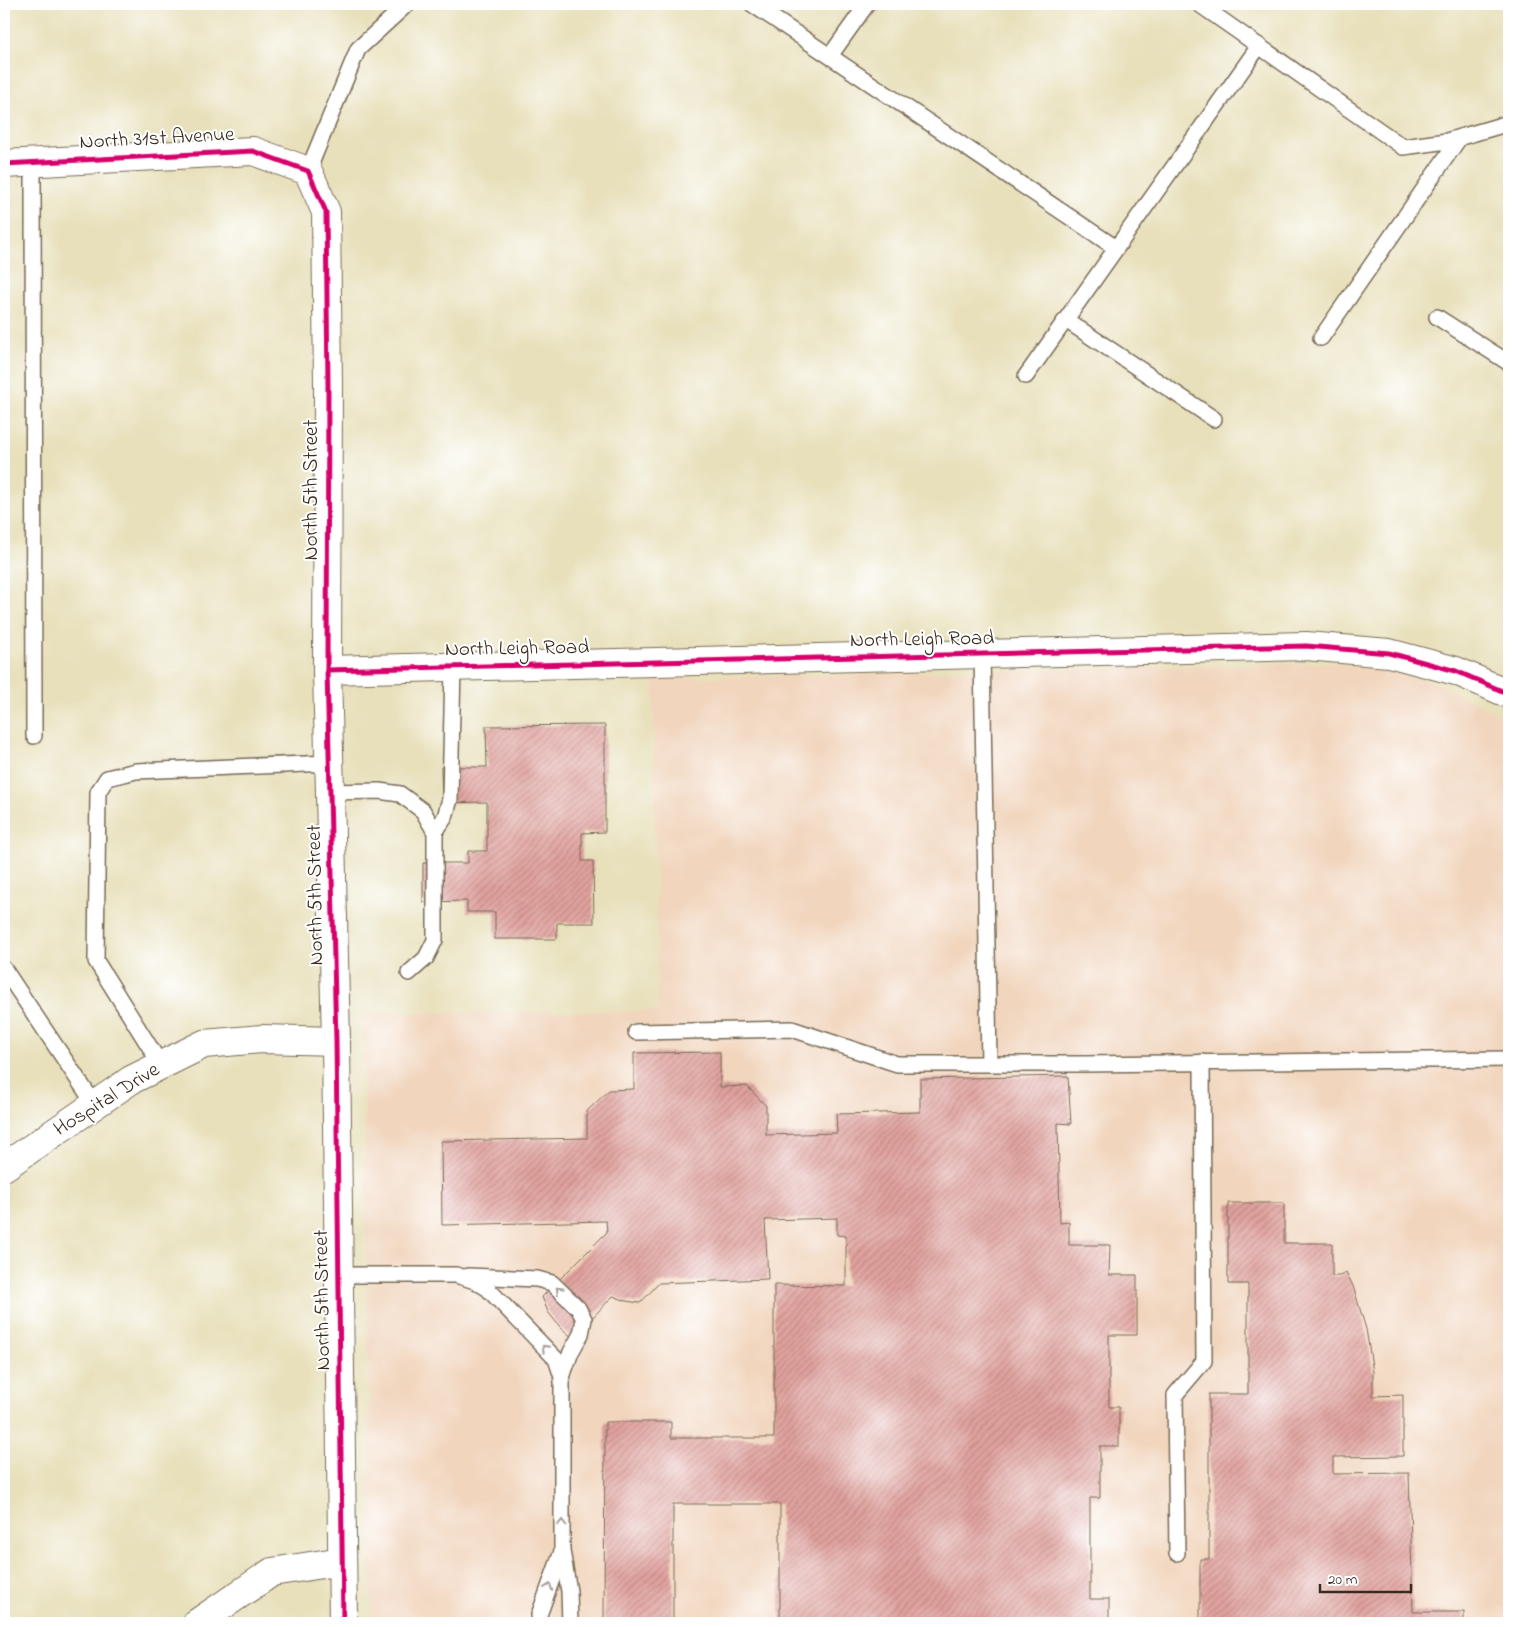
<svg xmlns="http://www.w3.org/2000/svg" width="1513" height="1627" viewBox="0 0 1513 1627" font-family="'Indie Flower',sans-serif">
  <style>
    .built { fill: #f1d5bd }
    .building { fill: url(#building-hatch) }
    .lines { fill: none; stroke-linecap: round; stroke-linejoin: round }
    .lane-casing { stroke: #786a55; stroke-width: 18 }
    .street-casing { stroke: #786a55; stroke-width: 30 }
    .lane { stroke: #fff; stroke-width: 15 }
    .street { stroke: #fff; stroke-width: 28 }
    .cycleway-casing { stroke: #fff; stroke-width: 8 }
    .cycleway { stroke: #d6006c; stroke-width: 5 }
    .oneway { stroke: #a79f9a }
    .labels { text-anchor: middle; dominant-baseline: central; stroke-width: 4; stroke-linejoin: round; paint-order: stroke }
    .street-label { font-size: 21px; fill: #3b2a1e; stroke: #fff }
  </style>
  <defs>
    <pattern id="building-hatch" width="6" height="6" patternUnits="userSpaceOnUse" patternTransform="scale(1.25)"><rect width="6" height="6" fill="#e1a29e"/><path d="M-1 1l2-2M0 6l6-6M5 7l2-2" fill="none" stroke="#b88480"/></pattern>
  </defs>
  <rect width="100%" height="100%" fill="#fff"/>
  <filter id="ink" filterUnits="userSpaceOnUse"><feTurbulence type="fractalNoise" baseFrequency=".02" numOctaves="2"/><feDisplacementMap in="SourceGraphic" scale="10" xChannelSelector="R" yChannelSelector="G"/><feConvolveMatrix kernelMatrix="1 2 1 2 8 2 1 2 1" color-interpolation-filters="sRGB"/></filter>
  <filter id="wash" filterUnits="userSpaceOnUse"><feTurbulence type="fractalNoise" baseFrequency=".0096" numOctaves="4" result="noise"/><feDisplacementMap in="SourceGraphic" scale="20" xChannelSelector="R" yChannelSelector="G"/><feGaussianBlur stdDeviation="1.12" result="paint"/><feColorMatrix in="noise" values="0 0 0 0 0 0 0 0 0 0 0 0 0 0 0 0 0 1.4 0 .05"/><feComposite in="paint" operator="in"/></filter>
  <g filter="url(#wash)">
    <rect width="100%" height="100%" fill="#e8e0bb"/>
    <path class="built" d="M 1340,663 L 1432,682 L 1497,713 L 1509,722 L 1509,1623 L 372,1623 L 363,1013 L 658,1011 L 653,679 Z"/>
    <g id="blocks">
      <g class="building">
        <path d="M 605,725 L 605,832 L 582,833 L 582,861 L 593,861 L 594,923 L 557,923 L 557,939 L 495,939 L 495,912 L 467,912 L 467,901 L 423,902 L 423,863 L 468,863 L 468,851 L 487,851 L 487,802 L 442,803 L 441,767 L 487,767 L 486,726 Z"/>
        <path d="M 720,1052 L 720,1087 L 747,1086 L 766,1106 L 766,1135 L 837,1133 L 836,1114 L 920,1112 L 920,1079 L 1068,1076 L 1071,1124 L 1058,1123 L 1060,1223 L 1069,1222 L 1069,1245 L 1110,1245 L 1109,1275 L 1137,1275 L 1137,1335 L 1109,1335 L 1109,1407 L 1119,1407 L 1119,1446 L 1100,1446 L 1100,1498 L 1090,1498 L 1090,1599 L 1109,1599 L 1109,1623 L 780,1623 L 780,1504 L 673,1504 L 673,1623 L 604,1623 L 605,1422 L 671,1422 L 671,1438 L 774,1438 L 774,1285 L 846,1286 L 846,1236 L 837,1235 L 837,1218 L 765,1220 L 768,1279 L 659,1283 L 640,1303 L 626,1301 L 613,1296 L 573,1338 L 560,1327 L 548,1312 L 542,1297 L 607,1232 L 606,1221 L 442,1225 L 441,1141 L 587,1138 L 587,1111 L 609,1090 L 634,1089 L 634,1053 Z"/>
        <path d="M 1228,1203 L 1284,1203 L 1284,1243 L 1332,1243 L 1332,1276 L 1340,1276 L 1346,1272 L 1353,1286 L 1366,1329 L 1373,1372 L 1373,1396 L 1403,1395 L 1403,1456 L 1333,1457 L 1333,1474 L 1409,1473 L 1413,1612 L 1464,1612 L 1464,1623 L 1200,1623 L 1200,1559 L 1209,1559 L 1209,1394 L 1248,1394 L 1248,1284 L 1228,1284 Z"/>
      </g>
    </g>
  </g>
  <g filter="url(#ink)">
    <use href="#blocks" fill-opacity="0" stroke="#786a55" stroke-width="1"/>
    <g class="lines">
      <g class="lane-casing">
        <g id="lane">
          <path d="M 752,4 L 1116,248"/>
          <path d="M 1199,4 L 1403,147 L 1447,141 L 1509,123"/>
          <path d="M 830,56 L 867,4"/>
          <path d="M 33,162 L 34,736"/>
          <path d="M 308,171 L 358,49 L 407,4"/>
          <path d="M 1437,317 L 1509,363"/>
          <path d="M 1066,320 L 1214,419"/>
          <path d="M 1321,338 L 1460,137"/>
          <path d="M 1026,376 L 1259,46"/>
          <path d="M 982,654 L 989,1063"/>
          <path d="M 330,792 L 379,791 L 400,794 L 423,811 L 435,832 L 435,940 L 426,958 L 409,973"/>
          <path d="M 435,832 L 445,817 L 450,799 L 453,667"/>
          <path d="M 4,969 L 95,1105"/>
          <path d="M 636,1032 L 792,1029 L 897,1064 L 1083,1064 L 1509,1059"/>
          <path d="M 161,1065 L 96,961 L 98,792 L 107,778 L 136,771 L 330,763"/>
          <path d="M 339,1275 L 456,1275 L 475,1281 L 487,1288 L 556,1359 L 562,1377 L 562,1551 L 569,1591 L 570,1623"/>
          <path d="M 468,1276 L 537,1279 L 552,1283 L 578,1308 L 584,1319 L 581,1334 L 571,1352 L 562,1377"/>
          <path d="M 1177,1553 L 1175,1395 L 1204,1361 L 1202,1062"/>
          <path d="M 540,1623 L 539,1615 L 561,1554"/>
        </g>
      </g>
      <g class="street-casing">
        <g id="street">
          <path d="M 4,164 L 253,151 L 308,171 L 326,212 L 328,384 L 327,670 L 336,1041 L 343,1623"/>
          <path d="M 327,670 L 1306,646 L 1389,653 L 1456,671 L 1509,694"/>
          <path d="M 4,1167 L 131,1080 L 204,1044 L 262,1039 L 336,1041"/>
          <path d="M 197,1623 L 272,1572 L 342,1561"/>
        </g>
      </g>
      <use href="#lane" class="lane"/>
      <use href="#street" class="street"/>
      <g class="cycleway-casing">
        <g id="cycleway">
          <path d="M 4,164 L 253,151 L 308,171 L 326,212 L 328,384 L 327,670 L 336,1041 L 343,1623"/>
          <path d="M 327,670 L 1306,646 L 1389,653 L 1456,671 L 1509,694"/>
        </g>
      </g>
      <use href="#cycleway" class="cycleway"/>
    </g>
    <defs><path id="oneway-chevron" d="M-2-3.5L2.5 0L-2 3.5" fill="none" stroke-width="1.6" stroke-linecap="round" stroke-linejoin="round" transform="scale(1.25)"/></defs>
    <g class="oneway">
      <use href="#oneway-chevron" transform="translate(559 1290) rotate(-136)"/>
      <use href="#oneway-chevron" transform="translate(545 1348) rotate(-134)"/>
      <use href="#oneway-chevron" transform="translate(562 1523) rotate(-90)"/>
      <use href="#oneway-chevron" transform="translate(549 1587) rotate(-70)"/>
    </g>
  </g>
  <g class="labels">
    <g class="street-label">
      <text transform="translate(157 139) rotate(-3)">North 31st Avenue</text>
      <text transform="translate(312 490) rotate(-90)">North 5th Street</text>
      <text transform="translate(922 640) rotate(-1)">North Leigh Road</text>
      <text transform="translate(517 649) rotate(-1)">North Leigh Road</text>
      <text transform="translate(316 895) rotate(-91)">North 5th Street</text>
      <text transform="translate(107 1100) rotate(-32)">Hospital Drive</text>
      <text transform="translate(323 1300) rotate(-91)">North 5th Street</text>
    </g>
  </g>
  <rect width="1513" height="1627" fill="none" stroke="#fff" stroke-width="20"/>
  <path d="M1320 1584v8h91v-8" fill="none" stroke="#3b2a1e" stroke-width="2.5"/>
  <text x="1328" y="1584" font-size="15" fill="#3b2a1e" stroke="#ffffff" stroke-width="4" paint-order="stroke">20 m</text>
</svg>
